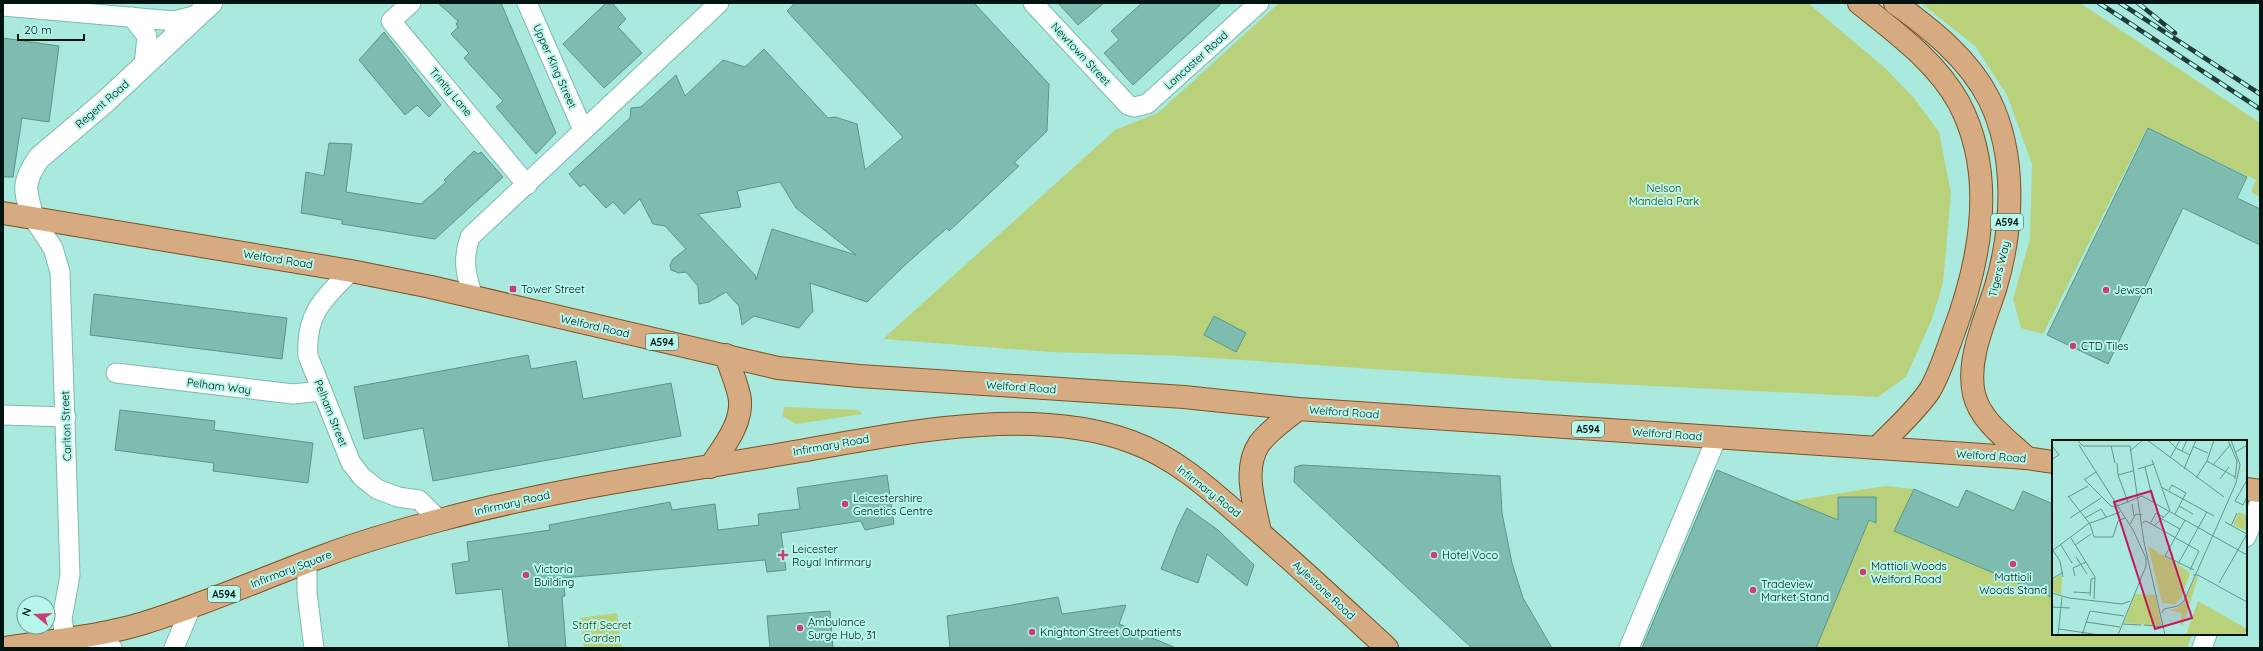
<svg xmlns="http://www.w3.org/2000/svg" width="2263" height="651" viewBox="0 0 2263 651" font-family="Quicksand,sans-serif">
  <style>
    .green { fill: #bad17b }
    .building { fill: #7ebcb0; stroke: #58958a; fill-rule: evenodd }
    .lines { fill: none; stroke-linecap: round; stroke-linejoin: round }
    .street-casing { stroke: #7cbaae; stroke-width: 21 }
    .secondary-casing { stroke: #7cbaae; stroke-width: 24 }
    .primary-casing { stroke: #7a5224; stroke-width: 24 }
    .street { stroke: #fff; stroke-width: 19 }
    .secondary { stroke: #fff; stroke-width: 22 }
    .primary { stroke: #d6ab81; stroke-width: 22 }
    .rail-casing { stroke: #203d38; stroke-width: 4.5 }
    .rail { stroke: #b7f6ea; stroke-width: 3; stroke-dasharray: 9; stroke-linecap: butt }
    .poi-dot { fill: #ca3e73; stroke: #b7f6ea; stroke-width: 1.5 }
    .labels { text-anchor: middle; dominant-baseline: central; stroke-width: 4; stroke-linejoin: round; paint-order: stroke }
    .shield { fill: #b7f6ea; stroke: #375853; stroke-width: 1 }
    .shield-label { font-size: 10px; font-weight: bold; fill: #001512 }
    .street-label { font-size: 11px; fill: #001512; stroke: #b7f6ea }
    .park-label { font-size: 11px; fill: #313b08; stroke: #b7f6ea }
    .poi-label { font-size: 11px; fill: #001512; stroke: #b7f6ea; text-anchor: start }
    .inset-road { fill: none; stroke: #66948c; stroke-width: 1 }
    .view { fill: #c2185b; fill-opacity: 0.15; stroke: #c2185b; stroke-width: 2 }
    .inset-edge { fill: none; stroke: #001512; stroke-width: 2 }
  </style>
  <rect width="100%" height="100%" fill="#aae9dd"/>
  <g class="green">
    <path d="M 1279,3 L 1808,3 L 1885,68 L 1914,98 L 1939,132 L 1951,193 L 1943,283 L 1932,319 L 1906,377 L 1878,397 L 1553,381 L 1182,356 L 1052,352 L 883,339 L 1115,130 L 1158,113 Z"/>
    <path d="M 1921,3 L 2080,3 L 2260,123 L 2260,197 L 2251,192 L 2256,180 L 2147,128 L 2043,334 L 2021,328 L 2013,299 L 2030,239 L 2032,164 L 2007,95 L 1975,46 Z"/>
    <path d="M 784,407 L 859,410 L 862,414 L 796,424 L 782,416 Z"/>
    <path d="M 1717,470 L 1791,501 L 1885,486 L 1914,489 L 1958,508 L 1966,490 L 2014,510 L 2023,491 L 2053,504 L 2053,634 L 2192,634 L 2187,648 L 1642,648 Z"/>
    <path d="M 617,613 L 622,648 L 584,648 L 580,618 Z"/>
  </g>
  <g class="building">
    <path d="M 438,3 L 501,3 L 556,133 L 536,154 L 496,107 L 503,101 L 464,58 L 469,53 L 451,34 L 458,27 L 456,24 L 458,21 Z"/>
    <path d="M 606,3 L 612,3 L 626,19 L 618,27 L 642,53 L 604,88 L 563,44 Z"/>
    <path d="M 795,3 L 974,3 L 1049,84 L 1047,131 L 1014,163 L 1019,166 L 949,231 L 947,228 L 905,265 L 867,302 L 810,283 L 813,311 L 799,328 L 754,316 L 742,325 L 739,306 L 726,292 L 709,302 L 699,304 L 698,286 L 686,272 L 679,273 L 671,270 L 670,265 L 673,259 L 686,249 L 665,226 L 653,224 L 640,199 L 624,214 L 613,202 L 606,208 L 584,184 L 580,187 L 569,174 L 630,118 L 631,108 L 641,107 L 676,75 L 685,96 L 723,60 L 745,67 L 764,49 L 828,118 L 835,117 L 857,124 L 865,170 L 903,137 L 787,11 ZM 780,182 L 796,208 L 856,255 L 772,229 L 756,280 L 755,275 L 698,214 L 741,207 L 737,191 Z"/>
    <path d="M 1058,3 L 1104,3 L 1078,25 Z"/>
    <path d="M 1142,3 L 1222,3 L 1133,85 L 1104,53 L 1119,40 L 1111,31 Z"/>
    <path d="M 384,32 L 441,105 L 429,117 L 417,105 L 405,115 L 359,60 Z"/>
    <path d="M 3,38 L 59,46 L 49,122 L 22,118 L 13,177 L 3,177 Z"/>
    <path d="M 2148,128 L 2247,177 L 2237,198 L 2260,209 L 2260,245 L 2183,208 L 2108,364 L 2047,335 Z"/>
    <path d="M 329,143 L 352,144 L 346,192 L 421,204 L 446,182 L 444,180 L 474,151 L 478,154 L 481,152 L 503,177 L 435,239 L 342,224 L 342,220 L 301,213 L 306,172 L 324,176 Z"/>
    <path d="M 94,294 L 287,318 L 282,359 L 90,335 Z"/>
    <path d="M 1214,316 L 1246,333 L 1236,352 L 1204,335 Z"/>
    <path d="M 528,355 L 531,369 L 576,361 L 583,399 L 671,383 L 681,436 L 433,481 L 423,428 L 364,439 L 354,387 Z"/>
    <path d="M 120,410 L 215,421 L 214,430 L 313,443 L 308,483 L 213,471 L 214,463 L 115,450 Z"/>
    <path d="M 1302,465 L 1500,476 L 1502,513 L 1512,563 L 1523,598 L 1552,648 L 1472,648 L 1294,482 L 1295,467 Z"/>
    <path d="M 1717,470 L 1838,520 L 1838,497 L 1876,497 L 1876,523 L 1869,520 L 1816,648 L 1642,648 Z"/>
    <path d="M 887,475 L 894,524 L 865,530 L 861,521 L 781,533 L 786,570 L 767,572 L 765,560 L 563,578 L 565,596 L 562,597 L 566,648 L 509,648 L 502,589 L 456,594 L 452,564 L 469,561 L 467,542 L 550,530 L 549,525 L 670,502 L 672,510 L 715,504 L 718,530 L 759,525 L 758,514 L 800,509 L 797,488 Z"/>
    <path d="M 1914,489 L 1958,508 L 1966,490 L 2014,511 L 2023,491 L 2053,504 L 2053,598 L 1894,531 Z"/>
    <path d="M 1187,508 L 1218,530 L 1254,565 L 1247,586 L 1207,554 L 1198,583 L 1161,569 L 1178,526 Z"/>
    <path d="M 1058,597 L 1062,614 L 1126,605 L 1119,624 L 1176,648 L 950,648 L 947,616 Z"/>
    <path d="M 830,611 L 833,648 L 770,648 L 767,616 Z"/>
  </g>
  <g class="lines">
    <g class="street-casing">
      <g id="street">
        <path d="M 411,3 L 391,21 L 527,185"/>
        <path d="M 527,3 L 583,130"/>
        <path d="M 1033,3 L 1128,105 L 1134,107 L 1147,104 L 1259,3"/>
        <path d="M 3,6 L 174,21 L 198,15"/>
        <path d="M 132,17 L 147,36 L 144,66"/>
        <path d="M 33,218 L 53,248 L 60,272 L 70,575 L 62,619 L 67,648"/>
        <path d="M 351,271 C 324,298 305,314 308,356 L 351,463 L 362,477 L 377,489 L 398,497 L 419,500 L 439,520"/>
        <path d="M 473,297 C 466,275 462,260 470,237 L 719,3"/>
        <path d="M 116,373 L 293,394 L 322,391"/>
        <path d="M 3,415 L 66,417"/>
        <path d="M 2246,537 L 2260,502"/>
        <path d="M 307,562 L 307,593 L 314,648"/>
        <path d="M 88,636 L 112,648"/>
        <path d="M 174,648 L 191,607"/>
        <path d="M 1629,648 L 1717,437"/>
        <path d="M 2202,648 L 2207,634"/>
      </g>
    </g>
    <g class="secondary-casing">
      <path id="secondary" d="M 33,218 C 25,190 21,184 39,158 L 106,101 L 211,3"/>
    </g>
    <g class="primary-casing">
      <g id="primary">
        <path d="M 1859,3 C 1895,32 1936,61 1959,103 C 1997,175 1981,260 1953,334 C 1946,353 1940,373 1930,390 C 1916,411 1895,429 1877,448"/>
        <path d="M 1895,3 C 1931,29 1969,59 1989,99 C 2017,155 2013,228 1996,286 C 1986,319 1966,359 1974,394 C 1980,421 2008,440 2027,458"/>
        <path d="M 3,213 L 351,271 L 431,287 L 778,368 L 859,376 L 1184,397 L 1298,409 L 2027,458 L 2053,462"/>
        <path d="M 710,467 C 723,447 742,425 740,400 C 738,385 730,369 726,355"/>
        <path d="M 2246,489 L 2260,491"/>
        <path d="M 1260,532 C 1255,505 1242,470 1259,444 C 1269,430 1285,420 1298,409"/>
        <path d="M 4,648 C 51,640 98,637 144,623 C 206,604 265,577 326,555 C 363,541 402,530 440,520 C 558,488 680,472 800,451 C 902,433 1033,405 1132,442 C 1173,457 1205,485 1237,513 C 1288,556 1337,602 1387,648"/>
      </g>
    </g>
    <use href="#street" class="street"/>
    <use href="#secondary" class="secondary"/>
    <use href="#primary" class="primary"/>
    <g class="rail-casing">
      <g id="rail">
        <path d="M 2099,3 L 2260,109"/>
        <path d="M 2120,3 L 2260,94"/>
        <path d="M 2138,3 L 2175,33"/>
      </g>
    </g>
    <use href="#rail" class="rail"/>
  </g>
  <g class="poi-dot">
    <rect x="509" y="285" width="8" height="8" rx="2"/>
    <circle cx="2106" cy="290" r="4"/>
    <circle cx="2073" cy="346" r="4"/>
    <circle cx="845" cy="504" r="4"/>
    <path d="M781 549h4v4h4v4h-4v4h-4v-4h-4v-4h4z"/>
    <circle cx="1434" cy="555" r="4"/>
    <circle cx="2013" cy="564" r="4"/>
    <circle cx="1863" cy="572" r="4"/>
    <circle cx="526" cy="575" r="4"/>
    <circle cx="1753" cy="590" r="4"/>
    <circle cx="800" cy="628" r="4"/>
    <circle cx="1032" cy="632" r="4"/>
  </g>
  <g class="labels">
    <g class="shield">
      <rect x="1991" y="214" width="32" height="16" rx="3"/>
      <rect x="646" y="334" width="32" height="16" rx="3"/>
      <rect x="1572" y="421" width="32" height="16" rx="3"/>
      <rect x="208" y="586" width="32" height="16" rx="3"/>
    </g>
    <g class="shield-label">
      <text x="2007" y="222">A594</text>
      <text x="662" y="342">A594</text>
      <text x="1588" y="429">A594</text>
      <text x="224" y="594">A594</text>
    </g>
    <g class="street-label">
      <text transform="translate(1081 54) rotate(47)">Newtown Street</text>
      <text transform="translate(1196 60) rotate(-42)">Lancaster Road</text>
      <text transform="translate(555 66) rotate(66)">Upper King Street</text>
      <text transform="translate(451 92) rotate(50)">Trinity Lane</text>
      <text transform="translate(102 104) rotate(-41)">Regent Road</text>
      <text transform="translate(278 259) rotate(9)">Welford Road</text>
      <text transform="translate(1999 269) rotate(-76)">Tigers Way</text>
      <text transform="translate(595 326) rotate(13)">Welford Road</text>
      <text transform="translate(219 386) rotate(7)">Pelham Way</text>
      <text transform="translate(1021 387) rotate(4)">Welford Road</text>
      <text transform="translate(1344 412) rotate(4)">Welford Road</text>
      <text transform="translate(331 413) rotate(68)">Pelham Street</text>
      <text transform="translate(66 426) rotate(-92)">Carlton Street</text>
      <text transform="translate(1667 434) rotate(4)">Welford Road</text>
      <text transform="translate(831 445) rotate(-10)">Infirmary Road</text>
      <text transform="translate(1991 456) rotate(4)">Welford Road</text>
      <text transform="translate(1209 491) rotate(38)">Infirmary Road</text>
      <text transform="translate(512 503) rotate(-13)">Infirmary Road</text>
      <text transform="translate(291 569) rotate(-21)">Infirmary Square</text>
      <text transform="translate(1324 590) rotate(43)">Aylestone Road</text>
    </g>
    <g class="park-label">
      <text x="1664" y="188">Nelson<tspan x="1664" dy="13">Mandela Park</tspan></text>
      <text x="602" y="625">Staff Secret<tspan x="602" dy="13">Garden</tspan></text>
    </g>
    <g class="poi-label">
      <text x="521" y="289">Tower Street</text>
      <text x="2114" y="290">Jewson</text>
      <text x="2081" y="346">CTD Tiles</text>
      <text x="853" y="498">Leicestershire<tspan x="853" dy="13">Genetics Centre</tspan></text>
      <text x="792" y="549">Leicester<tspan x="792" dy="13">Royal Infirmary</tspan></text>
      <text x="1442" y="555">Hotel Voco</text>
      <text x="1871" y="566">Mattioli Woods<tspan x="1871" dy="13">Welford Road</tspan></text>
      <text x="534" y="569">Victoria<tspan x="534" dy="13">Building</tspan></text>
      <text x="2013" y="577" text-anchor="middle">Mattioli<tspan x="2013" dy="13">Woods Stand</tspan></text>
      <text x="1761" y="584">Tradeview<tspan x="1761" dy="13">Market Stand</tspan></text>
      <text x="808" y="622">Ambulance<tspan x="808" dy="13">Surge Hub, 31</tspan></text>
      <text x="1040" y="632">Knighton Street Outpatients</text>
    </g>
  </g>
  <g transform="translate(2052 440)">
    <rect width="195" height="195" fill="#aae9dd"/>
    <path d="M 187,72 L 195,76 L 195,91 L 181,85 ZM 96,106 L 136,131 L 138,134 L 129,158 L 123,164 L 110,163 ZM 9,134 L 10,139 L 9,155 L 0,151 L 0,141 ZM 144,136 L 146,137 L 131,185 L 128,184 L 130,173 L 117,170 L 126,168 L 132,162 ZM 83,154 L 103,155 L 110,186 L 72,183 ZM 146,161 L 195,189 L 194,195 L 134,195 Z" fill="#bad17b"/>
    <path class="inset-road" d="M 25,0 L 31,6 L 78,6 L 92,102 L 113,195M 95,0 L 172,57M 116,0 L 124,8 L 138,15M 176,0 L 185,21 L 183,39M 27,5 L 81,90 L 94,118 L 94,126 L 66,195M 59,6 L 63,23M 142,7 L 156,13M 79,10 L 91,0M 130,11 L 135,0M 184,12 L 195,5M 118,18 L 128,0M 0,19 L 7,15 L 1,7M 100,20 L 118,71 L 102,86M 155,21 L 183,37M 155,21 L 162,0M 65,23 L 66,35 L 76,62M 161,25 L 179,4M 93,27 L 101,61M 86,29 L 102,24M 132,29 L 144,0M 66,35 L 81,31M 144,38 L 155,21M 168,39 L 177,27M 32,40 L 44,32M 33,40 L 59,66 L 63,67 L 90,56 L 195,115M 195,40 L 183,61 L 191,65 L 195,57M 109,47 L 162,76M 117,50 L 120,45 L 134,53 L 123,74M 16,56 L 38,84 L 42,97 L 61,97 L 66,81 L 73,78M 16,57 L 36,46M 80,64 L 82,76M 127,66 L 141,74M 18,78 L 49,58M 33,78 L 49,69 L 54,77M 110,79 L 128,89M 133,80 L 113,116 L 142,130M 173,82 L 195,94M 90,83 L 94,81 L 147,111 L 138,130M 78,84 L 84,74 L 90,75M 98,84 L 104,73 L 111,77M 179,86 L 185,73M 19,98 L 43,137 L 42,159M 9,105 L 20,123M 23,105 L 39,94M 0,109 L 8,121 L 11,137M 0,111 L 36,84 L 68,72M 24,117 L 35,134M 126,124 L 155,72M 141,135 L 146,135 L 195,162M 23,136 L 21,128 L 34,122M 0,139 L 11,132M 167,143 L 195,94M 21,152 L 39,153M 0,153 L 17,158 L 70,164 L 78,161M 38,156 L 39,139 L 43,138M 0,167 L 18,168M 110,173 L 112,169 L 126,166 L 132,161 L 184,43 L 188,25 L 179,0M 34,182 L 68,187M 70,184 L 89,185M 92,185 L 112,187M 7,189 L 48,195M 6,195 L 10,157M 30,195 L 38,171 L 72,176"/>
    <path class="view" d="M 99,51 L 140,178 L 103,189 L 62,62 Z"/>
    <rect width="195" height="195" class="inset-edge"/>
  </g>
  <rect width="2263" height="651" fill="none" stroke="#001512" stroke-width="8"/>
  <g transform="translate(36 615) rotate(288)"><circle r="19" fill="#b7f6ea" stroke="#6e9c94"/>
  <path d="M0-3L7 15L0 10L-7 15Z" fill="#ca3e73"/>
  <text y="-6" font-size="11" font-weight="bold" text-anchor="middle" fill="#001512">N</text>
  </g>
  <path d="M18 34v6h66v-6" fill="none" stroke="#001512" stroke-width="2"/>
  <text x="24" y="34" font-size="12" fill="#001512" stroke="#b7f6ea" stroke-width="3" paint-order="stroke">20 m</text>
</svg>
